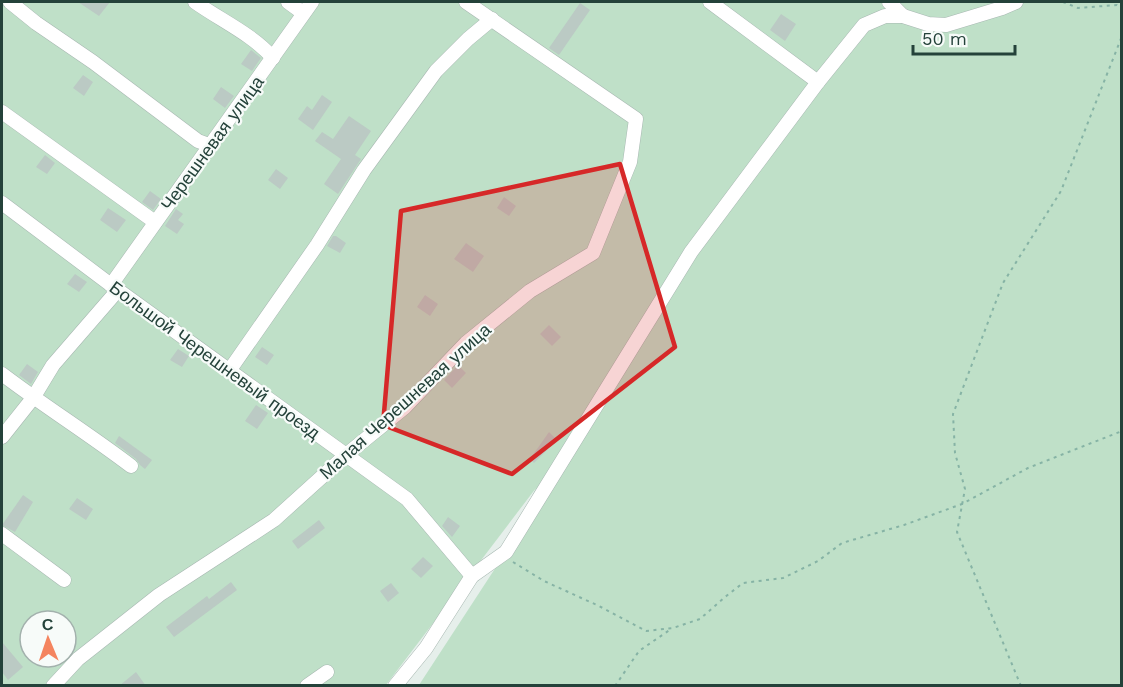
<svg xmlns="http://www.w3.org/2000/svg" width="1123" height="687" viewBox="0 0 1123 687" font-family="'Work Sans',sans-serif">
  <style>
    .green { fill: #bfe0c8; fill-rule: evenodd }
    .building { fill: #bbcac4 }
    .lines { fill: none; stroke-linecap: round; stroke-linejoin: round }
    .minor-casing { stroke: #a8b8b2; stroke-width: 15 }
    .path { stroke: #86b3a5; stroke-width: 2; stroke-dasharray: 3 4.5; stroke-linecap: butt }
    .minor { stroke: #fff; stroke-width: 14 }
    .marked { fill: #d62828; fill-opacity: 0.2; stroke: #d62828; stroke-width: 4.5; stroke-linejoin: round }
    .labels { text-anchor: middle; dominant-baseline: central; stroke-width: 4.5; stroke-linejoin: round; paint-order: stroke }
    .street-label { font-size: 18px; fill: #24423a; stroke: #f7fbf9 }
  </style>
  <rect width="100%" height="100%" fill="#e6efeb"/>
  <path class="green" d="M 2,2 L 1121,2 L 1121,685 L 419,685 L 498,564 L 536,488 L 386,685 L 2,685 ZM 30,621 L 66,621 L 66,657 L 30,657 Z"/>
  <g class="building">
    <path d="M 78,2 L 110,2 L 99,16 Z"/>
    <path d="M 580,3 L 590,10 L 559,55 L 549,48 Z"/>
    <path d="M 781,14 L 796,24 L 785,41 L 770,30 Z"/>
    <path d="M 251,50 L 261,58 L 252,71 L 241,64 Z"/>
    <path d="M 83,75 L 93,82 L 84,96 L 73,88 Z"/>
    <path d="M 221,87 L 234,96 L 225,108 L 213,99 Z"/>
    <path d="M 322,95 L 332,102 L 313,130 L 298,119 L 307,106 L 312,110 Z"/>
    <path d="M 349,116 L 371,131 L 355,155 L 361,159 L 338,194 L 324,184 L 341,159 L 315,141 L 322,132 L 333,139 Z"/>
    <path d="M 45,155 L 55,163 L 47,174 L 36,167 Z"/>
    <path d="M 276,169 L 288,178 L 280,189 L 268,180 Z"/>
    <path d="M 150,191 L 161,199 L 153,210 L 142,202 Z"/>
    <path d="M 504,197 L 516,206 L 509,216 L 497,208 Z"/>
    <path d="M 108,208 L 126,220 L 117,232 L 100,220 Z"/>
    <path d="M 176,209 L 183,214 L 178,220 L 184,224 L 177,234 L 165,226 Z"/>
    <path d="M 333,236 L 336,236 L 346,243 L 340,253 L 327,246 Z"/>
    <path d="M 466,243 L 484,256 L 473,272 L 454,259 Z"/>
    <path d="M 75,274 L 87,282 L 79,292 L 67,284 Z"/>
    <path d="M 425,295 L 438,304 L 430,316 L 417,307 Z"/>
    <path d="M 549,325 L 561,337 L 552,346 L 540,334 Z"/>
    <path d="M 262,347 L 274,355 L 267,365 L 255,357 Z"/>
    <path d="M 178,349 L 189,356 L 182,367 L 170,360 Z"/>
    <path d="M 27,364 L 38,372 L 31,384 L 19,375 Z"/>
    <path d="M 458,365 L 466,373 L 452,388 L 444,380 Z"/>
    <path d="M 256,405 L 268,413 L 257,429 L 245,421 Z"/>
    <path d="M 549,432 L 557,440 L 534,463 L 530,459 Z"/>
    <path d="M 119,436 L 152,460 L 145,469 L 140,465 L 136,459 L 115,443 Z"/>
    <path d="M 23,495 L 33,502 L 15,532 L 2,525 Z"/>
    <path d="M 77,498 L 93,509 L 86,520 L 69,509 Z"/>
    <path d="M 448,517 L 460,526 L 452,537 L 442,526 Z"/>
    <path d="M 319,520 L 325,528 L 298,549 L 292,541 Z"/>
    <path d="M 423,557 L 433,566 L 421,578 L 411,569 Z"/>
    <path d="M 231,582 L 237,590 L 174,637 L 166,627 L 207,596 L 209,599 Z"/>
    <path d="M 391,583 L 399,593 L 388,602 L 380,591 Z"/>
    <path d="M 2,642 L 23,667 L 8,680 L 2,672 Z"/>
    <path d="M 136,672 L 146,686 L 119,686 Z"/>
  </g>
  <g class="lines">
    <g class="minor-casing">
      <g id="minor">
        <path d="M 10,2 L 36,23 L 93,62 L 198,141 L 209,145"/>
        <path d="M 195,2 C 220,20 252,34 273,58"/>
        <path d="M 288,2 L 303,13"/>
        <path d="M 710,2 L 818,82"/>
        <path d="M 889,2 L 903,16"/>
        <path d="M 2,112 L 155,222"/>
        <path d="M 2,203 L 111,285 L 407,499 L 472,576"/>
        <path d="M 111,285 L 312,2"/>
        <path d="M 229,371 L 317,245 L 364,170 L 436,71 L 468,39 L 492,19"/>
        <path d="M 2,374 C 44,406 89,434 131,466"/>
        <path d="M 2,437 L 33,398 L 53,365 L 118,290"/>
        <path d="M 2,534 L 64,580"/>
        <path d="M 53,686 L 78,659 L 159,595 L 274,520 L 346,455 L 405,407 L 466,343 L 530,291 L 593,253 L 630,162 L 636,119 L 466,2"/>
        <path d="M 307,686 L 327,672"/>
        <path d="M 395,686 L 426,648 L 472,576 L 506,552 L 691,252 L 818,82 L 864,25 L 885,16 L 903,16 L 928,24 L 946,25 L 1002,8 L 1016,2"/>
      </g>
    </g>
    <g class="path">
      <path d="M 1063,2 L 1078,8 L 1117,5 L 1122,9"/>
      <path d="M 513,562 L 544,581 L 599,606 L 646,631 L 673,628 L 700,619 L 725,597 L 743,583 L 783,578 L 818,561 L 842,543 L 904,525 L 962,504 L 1028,468 L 1122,431"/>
      <path d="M 615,686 L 639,651 L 671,629"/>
      <path d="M 1021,686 L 957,532 L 965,489 L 955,453 L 953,414 L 1003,283 L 1061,191 L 1122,36"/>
    </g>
    <use href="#minor" class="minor"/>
  </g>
  <path class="marked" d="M 620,164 L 675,347 L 512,474 L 383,425 L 401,211 Z"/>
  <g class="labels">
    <g class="street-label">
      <text transform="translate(212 143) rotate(-54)">Черешневая улица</text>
      <text transform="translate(215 360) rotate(36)">Большой Черешневый проезд</text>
      <text transform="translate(405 401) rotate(-42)">Малая Черешневая улица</text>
    </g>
  </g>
  <rect width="1123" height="687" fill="none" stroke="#24423a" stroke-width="6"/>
  <g transform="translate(48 639) rotate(358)"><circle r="28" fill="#f7fbf9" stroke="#a3b1ad" stroke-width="1.5"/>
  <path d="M0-4.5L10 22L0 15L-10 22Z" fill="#f4845f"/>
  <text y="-9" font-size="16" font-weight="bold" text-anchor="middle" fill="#24423a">С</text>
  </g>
  <path d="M913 45v9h102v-9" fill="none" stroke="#24423a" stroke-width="3"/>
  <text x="922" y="45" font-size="18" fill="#24423a" stroke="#f7fbf9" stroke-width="4.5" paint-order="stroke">50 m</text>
</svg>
